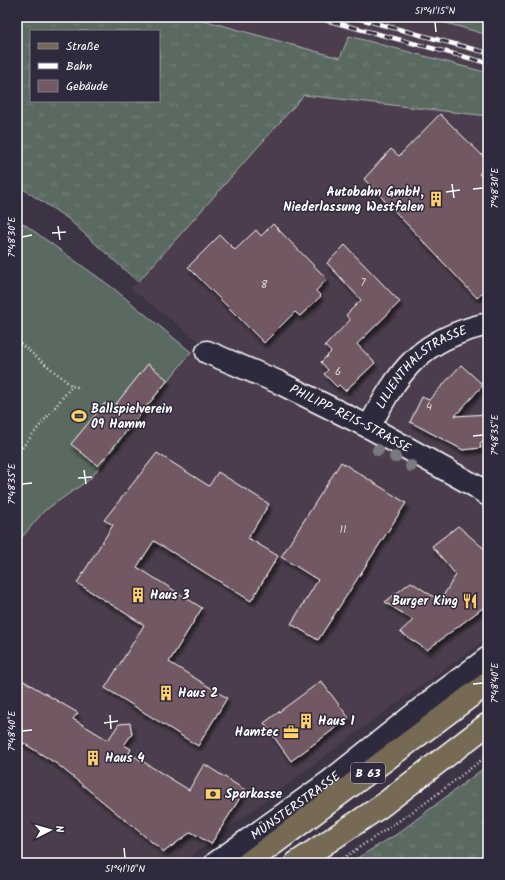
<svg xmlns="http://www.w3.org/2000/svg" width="505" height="880" viewBox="0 0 505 880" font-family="Kalam,sans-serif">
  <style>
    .built { fill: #4c3e4e }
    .grass { fill: url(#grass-tufts); stroke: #acb4b0; fill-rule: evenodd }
    .pitch { fill: #5a6a61; stroke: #acb4b0 }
    .building { fill: #715964; stroke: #fff; filter: url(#shadow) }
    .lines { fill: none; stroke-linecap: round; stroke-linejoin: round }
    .minor-casing { stroke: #fff; stroke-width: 25 }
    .major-casing { stroke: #fff; stroke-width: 25 }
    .path { stroke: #fff; stroke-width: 2.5; stroke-dasharray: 1 3; stroke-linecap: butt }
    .minor { stroke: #2f2a3d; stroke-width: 22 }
    .major { stroke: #766a54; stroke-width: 22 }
    .rail-casing { stroke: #fff; stroke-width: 4.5 }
    .rail { stroke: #2f2a3d; stroke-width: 3; stroke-dasharray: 9; stroke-linecap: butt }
    .tree { fill: #7a7a80 }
    .ticks { fill: none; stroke: #fff; stroke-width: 1.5 }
    .labels { text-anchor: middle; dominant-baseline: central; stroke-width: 3; stroke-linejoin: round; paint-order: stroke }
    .number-label { font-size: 11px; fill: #dcd6d8 }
    .shield { fill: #2f2a3d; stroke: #c1bfc5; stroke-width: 1 }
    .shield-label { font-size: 12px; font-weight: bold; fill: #fff }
    .poi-label { font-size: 13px; font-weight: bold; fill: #fff; stroke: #2f2a3d; text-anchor: start }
    .street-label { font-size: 13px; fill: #fff; stroke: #2f2a3d }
    .neatline { fill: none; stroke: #fff; stroke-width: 1.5 }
    .ticks-label { font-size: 10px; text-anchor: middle; fill: #fff }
  </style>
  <defs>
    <pattern id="grass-tufts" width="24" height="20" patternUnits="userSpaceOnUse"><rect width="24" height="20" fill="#5a6a61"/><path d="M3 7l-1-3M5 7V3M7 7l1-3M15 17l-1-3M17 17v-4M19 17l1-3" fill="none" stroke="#738079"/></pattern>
    <filter id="shadow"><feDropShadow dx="2.5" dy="4.5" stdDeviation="2" flood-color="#0009"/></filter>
  </defs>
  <rect width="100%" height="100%" fill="#3c3345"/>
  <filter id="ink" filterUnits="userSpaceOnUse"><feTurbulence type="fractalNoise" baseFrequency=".025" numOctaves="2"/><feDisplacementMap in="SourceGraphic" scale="8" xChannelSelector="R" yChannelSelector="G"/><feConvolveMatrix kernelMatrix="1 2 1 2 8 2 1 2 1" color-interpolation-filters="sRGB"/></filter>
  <g filter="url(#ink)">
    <g class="built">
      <path d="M 192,17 L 425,17 L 488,35 L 488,73 L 349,36 L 340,58 Z"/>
      <path d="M 304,95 L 488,116 L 488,638 L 387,710 L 182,863 L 17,863 L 17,543 L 44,511 L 90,479 L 119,447 L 199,341 L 130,288 L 138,282 Z"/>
    </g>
    <g class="grass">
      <path d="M 17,17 L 192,17 L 340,58 L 349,36 L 488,73 L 488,116 L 304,95 L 138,282 L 67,218 L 17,185 ZM 31,31 L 159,31 L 159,101 L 31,101 Z"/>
      <path d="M 425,17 L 488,17 L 488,35 Z"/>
      <path d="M 488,765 L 488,863 L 349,863 L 397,834 Z"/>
    </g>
    <path class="pitch" d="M 17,219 L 113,288 L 191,352 L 90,479 L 44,511 L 17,543 Z"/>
    <g class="building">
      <path d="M 440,114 L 488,161 L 488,165 L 479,174 L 488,182 L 488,288 L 477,298 L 364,179 L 391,149 L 399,156 Z"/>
      <path d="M 273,224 L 327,279 L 316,291 L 321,296 L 300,316 L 295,312 L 264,343 L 188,267 L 220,235 L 235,250 L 256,230 L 261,236 Z"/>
      <path d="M 345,245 L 400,302 L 357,344 L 375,363 L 345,391 L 339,385 L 337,387 L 324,374 L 328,370 L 321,362 L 331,352 L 325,346 L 350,320 L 346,315 L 361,300 L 327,263 Z"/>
      <path d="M 148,364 L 168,380 L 98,466 L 71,444 L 105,403 L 112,409 Z"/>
      <path d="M 461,365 L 483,385 L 455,416 L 488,414 L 488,442 L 480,443 L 481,448 L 463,450 L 410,422 L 422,397 L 429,400 Z"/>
      <path d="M 157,453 L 209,486 L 218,472 L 269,504 L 248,538 L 278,556 L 251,601 L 154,541 L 137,567 L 202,608 L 169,662 L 227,698 L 198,746 L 105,688 L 144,625 L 77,583 L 113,525 L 104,520 Z"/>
      <path d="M 341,462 L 406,503 L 318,640 L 291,624 L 318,580 L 281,557 Z"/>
      <path d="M 458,526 L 488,552 L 488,604 L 427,650 L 400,632 L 413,620 L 385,602 L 411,582 L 440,601 L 456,575 L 432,546 Z"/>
      <path d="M 17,677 L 78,713 L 73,719 L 108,740 L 119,724 L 130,723 L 132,734 L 124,745 L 131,749 L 129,753 L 189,790 L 204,764 L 245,790 L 211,844 L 191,832 L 164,852 L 57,764 L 17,739 Z"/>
      <path d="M 321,681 L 349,718 L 291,761 L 264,723 Z"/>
    </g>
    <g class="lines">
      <g class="minor-casing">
        <g id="minor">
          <path id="s1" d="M 207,352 L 278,382 L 369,427 L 477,487 L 488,495"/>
          <path id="s2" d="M 369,427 C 400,369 420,339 488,324"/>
          <path id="s3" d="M 216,863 L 329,782 L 432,700 L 488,658"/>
        </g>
      </g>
      <g class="major-casing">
        <g id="major">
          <path d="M 248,863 L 488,683"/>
          <path d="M 296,863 L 380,807 L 488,724"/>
        </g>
      </g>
      <g class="path">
        <path d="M 17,341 L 72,386"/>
        <path d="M 17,454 L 72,386 L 78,387"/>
        <path d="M 336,863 L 424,804 L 488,755"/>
      </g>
      <use href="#minor" class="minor"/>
      <use href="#major" class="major"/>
      <g class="rail-casing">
        <g id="rail">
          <path d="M 314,17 L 488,63"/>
          <path d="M 353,17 L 488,53"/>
        </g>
      </g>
      <use href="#rail" class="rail"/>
    </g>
    <g class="tree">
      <circle cx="378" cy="450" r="6"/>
      <circle cx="395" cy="457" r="6"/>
      <circle cx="411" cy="466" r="6"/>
    </g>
  </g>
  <path class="ticks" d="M 435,22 L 436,32M 452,184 L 454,198M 473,189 L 483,188M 446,192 L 460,190M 58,226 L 60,240M 52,233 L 66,232M 22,237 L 32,235M 473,436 L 483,435M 84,470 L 86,484M 78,478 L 92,477M 22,484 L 32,483M 473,684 L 483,683M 110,715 L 111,729M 104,723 L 118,721M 22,731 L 32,730M 124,848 L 125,858"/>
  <defs>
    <g id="building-bare" transform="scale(1.2)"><path d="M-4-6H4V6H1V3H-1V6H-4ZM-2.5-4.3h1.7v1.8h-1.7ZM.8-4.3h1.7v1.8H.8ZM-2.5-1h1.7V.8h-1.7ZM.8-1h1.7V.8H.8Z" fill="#ffd166" stroke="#2f2a3d" stroke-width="2.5" paint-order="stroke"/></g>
    <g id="stadium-bare" transform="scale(1.2)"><path d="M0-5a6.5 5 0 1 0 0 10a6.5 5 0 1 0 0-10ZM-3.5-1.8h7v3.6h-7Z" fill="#ffd166" stroke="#2f2a3d" stroke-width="2.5" paint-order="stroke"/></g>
    <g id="restaurant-bare" transform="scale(1.2)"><path d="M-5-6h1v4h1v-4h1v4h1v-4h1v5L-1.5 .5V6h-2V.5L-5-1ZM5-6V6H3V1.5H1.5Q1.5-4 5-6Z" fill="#ffd166" stroke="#2f2a3d" stroke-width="2.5" paint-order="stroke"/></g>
    <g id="office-bare" transform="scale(1.2)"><path d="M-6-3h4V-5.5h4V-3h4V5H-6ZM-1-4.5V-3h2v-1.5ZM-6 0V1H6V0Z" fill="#ffd166" stroke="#2f2a3d" stroke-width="2.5" paint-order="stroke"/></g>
    <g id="bank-bare" transform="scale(1.2)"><path d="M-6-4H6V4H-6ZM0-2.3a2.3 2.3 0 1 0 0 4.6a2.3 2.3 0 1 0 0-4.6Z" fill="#ffd166" stroke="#2f2a3d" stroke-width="2.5" paint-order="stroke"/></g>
  </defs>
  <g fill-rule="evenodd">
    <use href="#building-bare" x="436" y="199"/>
    <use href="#stadium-bare" x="79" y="416"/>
    <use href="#building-bare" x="138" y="595"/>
    <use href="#restaurant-bare" x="470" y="601"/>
    <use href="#building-bare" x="166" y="693"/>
    <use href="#building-bare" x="306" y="721"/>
    <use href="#office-bare" x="291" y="732"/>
    <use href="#building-bare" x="93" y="758"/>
    <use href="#bank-bare" x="213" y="794"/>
  </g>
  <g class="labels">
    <g class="number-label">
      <text x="363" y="283">7</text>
      <text x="264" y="285">8</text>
      <text x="338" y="372">6</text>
      <text x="429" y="407">4</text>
      <text x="343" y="530">11</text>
    </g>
    <rect class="shield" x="351" y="763" width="34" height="20" rx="3"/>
    <g class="shield-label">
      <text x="368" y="773">B 63</text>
    </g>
    <g class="poi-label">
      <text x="424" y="192" text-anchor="end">Autobahn GmbH,<tspan x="424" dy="15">Niederlassung Westfalen</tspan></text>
      <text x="91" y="409">Ballspielverein<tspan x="91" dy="15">09 Hamm</tspan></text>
      <text x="150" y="595">Haus 3</text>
      <text x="458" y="601" text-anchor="end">Burger King</text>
      <text x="178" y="693">Haus 2</text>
      <text x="318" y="721">Haus 1</text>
      <text x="279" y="732" text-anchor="end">Hamtec</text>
      <text x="105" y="758">Haus 4</text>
      <text x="225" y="794">Sparkasse</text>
    </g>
    <g class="street-label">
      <text stroke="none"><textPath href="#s2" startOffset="82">LILIENTHALSTRASSE</textPath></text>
      <text stroke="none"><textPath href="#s1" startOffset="158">PHILIPP-REIS-STRASSE</textPath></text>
      <text stroke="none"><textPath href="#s3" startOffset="98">MÜNSTERSTRASSE</textPath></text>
    </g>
  </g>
  <rect width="505" height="880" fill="none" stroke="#2f2a3d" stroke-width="44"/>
  <rect x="30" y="30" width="130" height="72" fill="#2f2a3d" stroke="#827f8b"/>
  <rect x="38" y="43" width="20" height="6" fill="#766a54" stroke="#827f8b"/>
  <text x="66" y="50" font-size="12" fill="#ffffff">Straße</text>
  <rect x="38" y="63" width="20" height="6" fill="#ffffff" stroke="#827f8b"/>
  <text x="66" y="70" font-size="12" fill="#ffffff">Bahn</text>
  <rect x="38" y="80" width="20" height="12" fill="#715964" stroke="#827f8b"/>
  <text x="66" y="90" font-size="12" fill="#ffffff">Gebäude</text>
  <g transform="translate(50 830) rotate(84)" stroke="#2f2a3d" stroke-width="3" paint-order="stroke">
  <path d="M0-3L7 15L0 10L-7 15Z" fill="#ffffff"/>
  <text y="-6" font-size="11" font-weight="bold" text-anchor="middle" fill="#ffffff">N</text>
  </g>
  <rect x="22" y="22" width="461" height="836" class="neatline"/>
  <g class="ticks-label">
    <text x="435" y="14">51°41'15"N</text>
    <text transform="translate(494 188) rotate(-90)" y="4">7°48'30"E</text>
    <text transform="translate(11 237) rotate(-90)" y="4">7°48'30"E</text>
    <text transform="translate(494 435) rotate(-90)" y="4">7°48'35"E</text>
    <text transform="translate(11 484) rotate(-90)" y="4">7°48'35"E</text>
    <text transform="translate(494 683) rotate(-90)" y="4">7°48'40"E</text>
    <text transform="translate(11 731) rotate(-90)" y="4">7°48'40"E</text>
    <text x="125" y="872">51°41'10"N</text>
  </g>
</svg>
